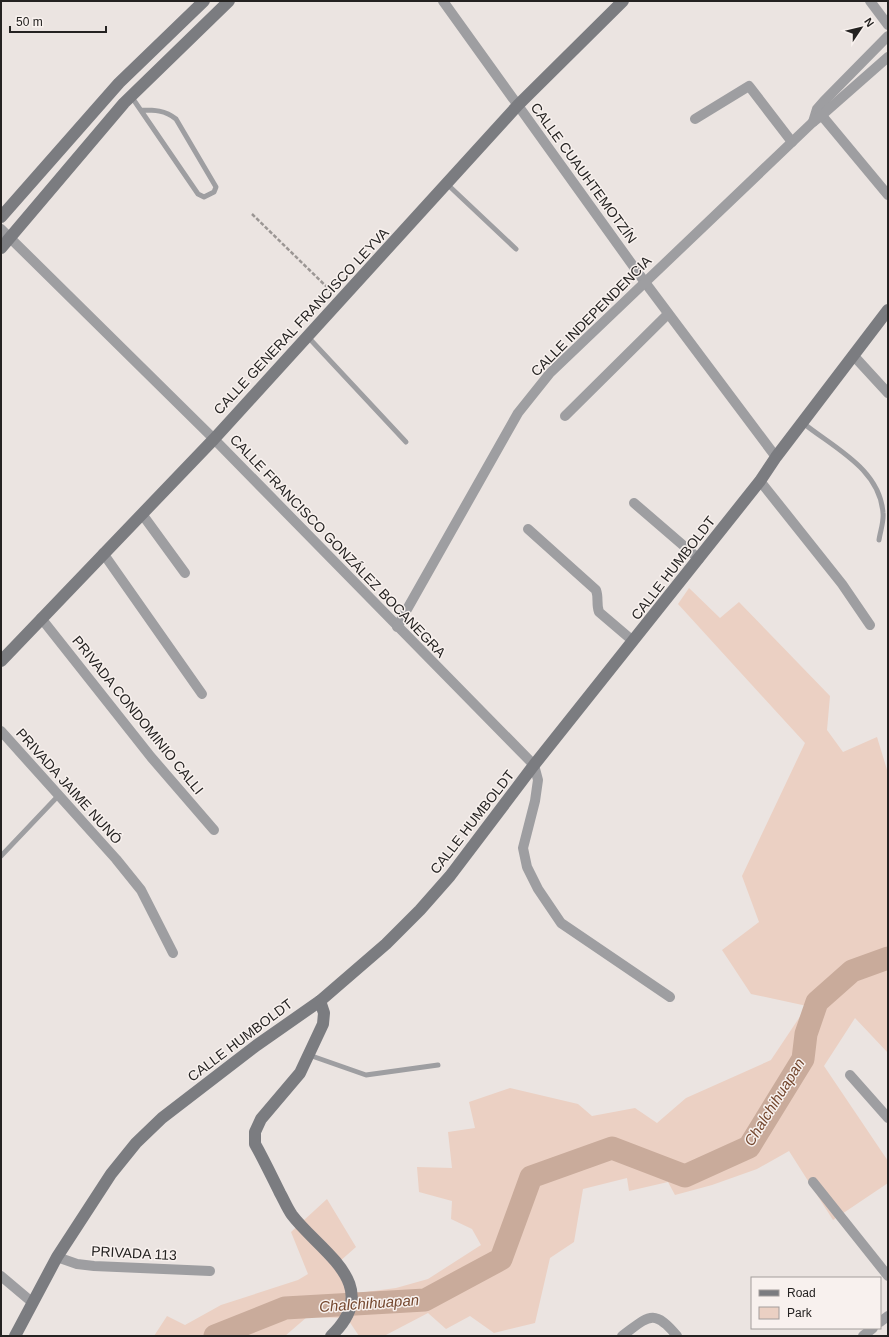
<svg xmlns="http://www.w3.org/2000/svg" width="889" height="1337" viewBox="0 0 889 1337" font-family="Arial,sans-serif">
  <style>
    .green { fill: #ebd0c3 }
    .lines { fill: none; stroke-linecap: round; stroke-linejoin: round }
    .river { stroke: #c9ab9b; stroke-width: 23 }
    .path { stroke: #9b9694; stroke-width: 2.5; stroke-dasharray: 4 2; stroke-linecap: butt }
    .lane { stroke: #9e9ea1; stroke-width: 5 }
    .street { stroke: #9e9ea1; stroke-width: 10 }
    .secondary { stroke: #7b7c80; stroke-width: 12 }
    .labels { text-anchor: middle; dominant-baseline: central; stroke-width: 3; stroke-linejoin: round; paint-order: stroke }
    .street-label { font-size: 14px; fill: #242221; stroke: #f8f1ee }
    .water-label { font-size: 15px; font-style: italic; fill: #74472e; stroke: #f8f1ee }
  </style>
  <rect width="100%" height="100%" fill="#ebe4e1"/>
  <path class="green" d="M 689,588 L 720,618 L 739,602 L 830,696 L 827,730 L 843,752 L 877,737 L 888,773 L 888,1053 L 855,1018 L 824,1066 L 888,1161 L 888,1183 L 833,1220 L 789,1151 L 757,1169 L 712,1185 L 675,1195 L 668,1182 L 629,1191 L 627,1178 L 583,1189 L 574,1242 L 550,1258 L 535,1323 L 494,1333 L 470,1316 L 446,1329 L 428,1313 L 384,1336 L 359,1336 L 347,1318 L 307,1317 L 285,1336 L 154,1336 L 167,1316 L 185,1325 L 221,1305 L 298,1280 L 308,1274 L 291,1232 L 327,1199 L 356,1247 L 339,1262 L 358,1293 L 396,1288 L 428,1279 L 481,1245 L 472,1229 L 451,1219 L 452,1201 L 419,1192 L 417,1167 L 452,1168 L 448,1132 L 475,1128 L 469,1102 L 510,1088 L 578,1104 L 592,1116 L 635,1108 L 657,1123 L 686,1098 L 771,1060 L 807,1006 L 751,994 L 722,950 L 759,922 L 742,876 L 805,743 L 678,604 Z"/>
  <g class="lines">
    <path class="river" d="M 215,1336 L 285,1308 L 425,1300 L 501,1259 L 531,1177 L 612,1148 L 685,1176 L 749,1147 L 803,1059 L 806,1034 L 817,1002 L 852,971 L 888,958"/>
    <path class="path" d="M 252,214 L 332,292"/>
    <g class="lane">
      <path d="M 131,96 L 198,194 L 204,197 L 214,192 L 216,187 L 176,119 C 165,110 154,110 141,110"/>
      <path d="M 447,184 L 516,249"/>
      <path d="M 308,337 L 406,442"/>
      <path d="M 803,423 C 834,448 880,469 883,513 C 884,522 880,532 879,540"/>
      <path d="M 1,856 L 59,795"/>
      <path d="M 309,1055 L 366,1075 L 438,1065"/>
    </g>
    <g class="street">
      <path d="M 443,1 L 644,281 L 776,457"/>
      <path d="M 870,1 L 888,25"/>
      <path d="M 818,111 L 888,195"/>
      <path d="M 695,119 L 749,86 L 792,142"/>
      <path d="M 813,122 L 817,109 L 824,101 L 888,36"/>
      <path d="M 1,229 L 214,439 L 534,765 L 538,780 L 535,801 L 523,848 L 527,867 L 538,889 L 561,923 L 670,997"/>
      <path d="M 853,355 L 888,393"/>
      <path d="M 565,416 L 668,314"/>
      <path d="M 760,481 L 842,584 L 870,625"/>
      <path d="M 634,503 L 699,559"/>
      <path d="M 142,514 L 185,573"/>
      <path d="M 528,529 L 596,590 C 599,598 596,604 599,612 L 633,641"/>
      <path d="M 103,553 L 202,694"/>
      <path d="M 41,618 L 151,757 L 214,830"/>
      <path d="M 397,627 L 518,413 L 550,373 L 813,122 L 822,115 L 888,57"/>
      <path d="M 1,731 L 116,859 L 141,890 L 173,953"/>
      <path d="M 850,1075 L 888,1118"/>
      <path d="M 813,1182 L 888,1276"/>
      <path d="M 57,1257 L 77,1264 L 94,1266 L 210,1271"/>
      <path d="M 1,1276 L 33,1303"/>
      <path d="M 880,1322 L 888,1316"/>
      <path d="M 622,1336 C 648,1317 653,1307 677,1336"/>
      <path d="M 863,1336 L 873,1328"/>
    </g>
    <g class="secondary">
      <path d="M 1,217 L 119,83 L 204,1"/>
      <path d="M 1,248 L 124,103 L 229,1"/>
      <path d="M 1,661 L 214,439 L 518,105 L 623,1"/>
      <path d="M 320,1001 L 324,1013 L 323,1024 L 300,1073 L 261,1119 L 255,1132 L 255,1144 C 264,1160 272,1177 280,1193 C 284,1200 287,1208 292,1215 C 320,1252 385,1285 331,1336"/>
      <path d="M 15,1336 L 57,1257 L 111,1174 L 136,1143 L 162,1118 L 257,1045 L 320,1001 L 386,944 L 420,910 L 450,876 L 534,765 L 760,481 L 776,457 L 888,310"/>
    </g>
  </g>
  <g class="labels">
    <g class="street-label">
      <text transform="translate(584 173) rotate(54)">CALLE CUAUHTEMOTZÍN</text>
      <text transform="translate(591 316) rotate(-45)">CALLE INDEPENDENCIA</text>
      <text transform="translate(301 321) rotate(-47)">CALLE GENERAL FRANCISCO LEYVA</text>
      <text transform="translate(338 546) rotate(46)">CALLE FRANCISCO GONZÁLEZ BOCANEGRA</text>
      <text transform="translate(673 568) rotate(-52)">CALLE HUMBOLDT</text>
      <text transform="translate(138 715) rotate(51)">PRIVADA CONDOMINIO CALLI</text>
      <text transform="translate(69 786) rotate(48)">PRIVADA JAIME NUNÓ</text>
      <text transform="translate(472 822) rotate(-52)">CALLE HUMBOLDT</text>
      <text transform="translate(240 1040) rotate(-37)">CALLE HUMBOLDT</text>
      <text transform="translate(134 1253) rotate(3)">PRIVADA 113</text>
    </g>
    <g class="water-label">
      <text transform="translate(774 1102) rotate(-58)">Chalchihuapan</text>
      <text transform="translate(369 1303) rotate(-4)">Chalchihuapan</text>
    </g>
  </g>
  <rect width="889" height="1337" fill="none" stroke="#242221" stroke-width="4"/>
  <rect x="751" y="1277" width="130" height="52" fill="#f8f1ee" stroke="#a39e9c"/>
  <rect x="759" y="1290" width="20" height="6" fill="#7b7c80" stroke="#a39e9c"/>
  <text x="787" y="1297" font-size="12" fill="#242221">Road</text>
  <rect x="759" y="1307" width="20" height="12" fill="#ebd0c3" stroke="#a39e9c"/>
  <text x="787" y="1317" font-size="12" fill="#242221">Park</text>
  <g transform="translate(861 28) rotate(55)" stroke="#f8f1ee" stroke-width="3" paint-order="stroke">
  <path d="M0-3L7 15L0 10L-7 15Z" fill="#242221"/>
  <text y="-6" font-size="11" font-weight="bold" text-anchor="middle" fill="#242221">N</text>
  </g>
  <path d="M10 26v6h96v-6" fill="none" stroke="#242221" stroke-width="2"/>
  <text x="16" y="26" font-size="12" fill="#242221" stroke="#f8f1ee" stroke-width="3" paint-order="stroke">50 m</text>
</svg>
